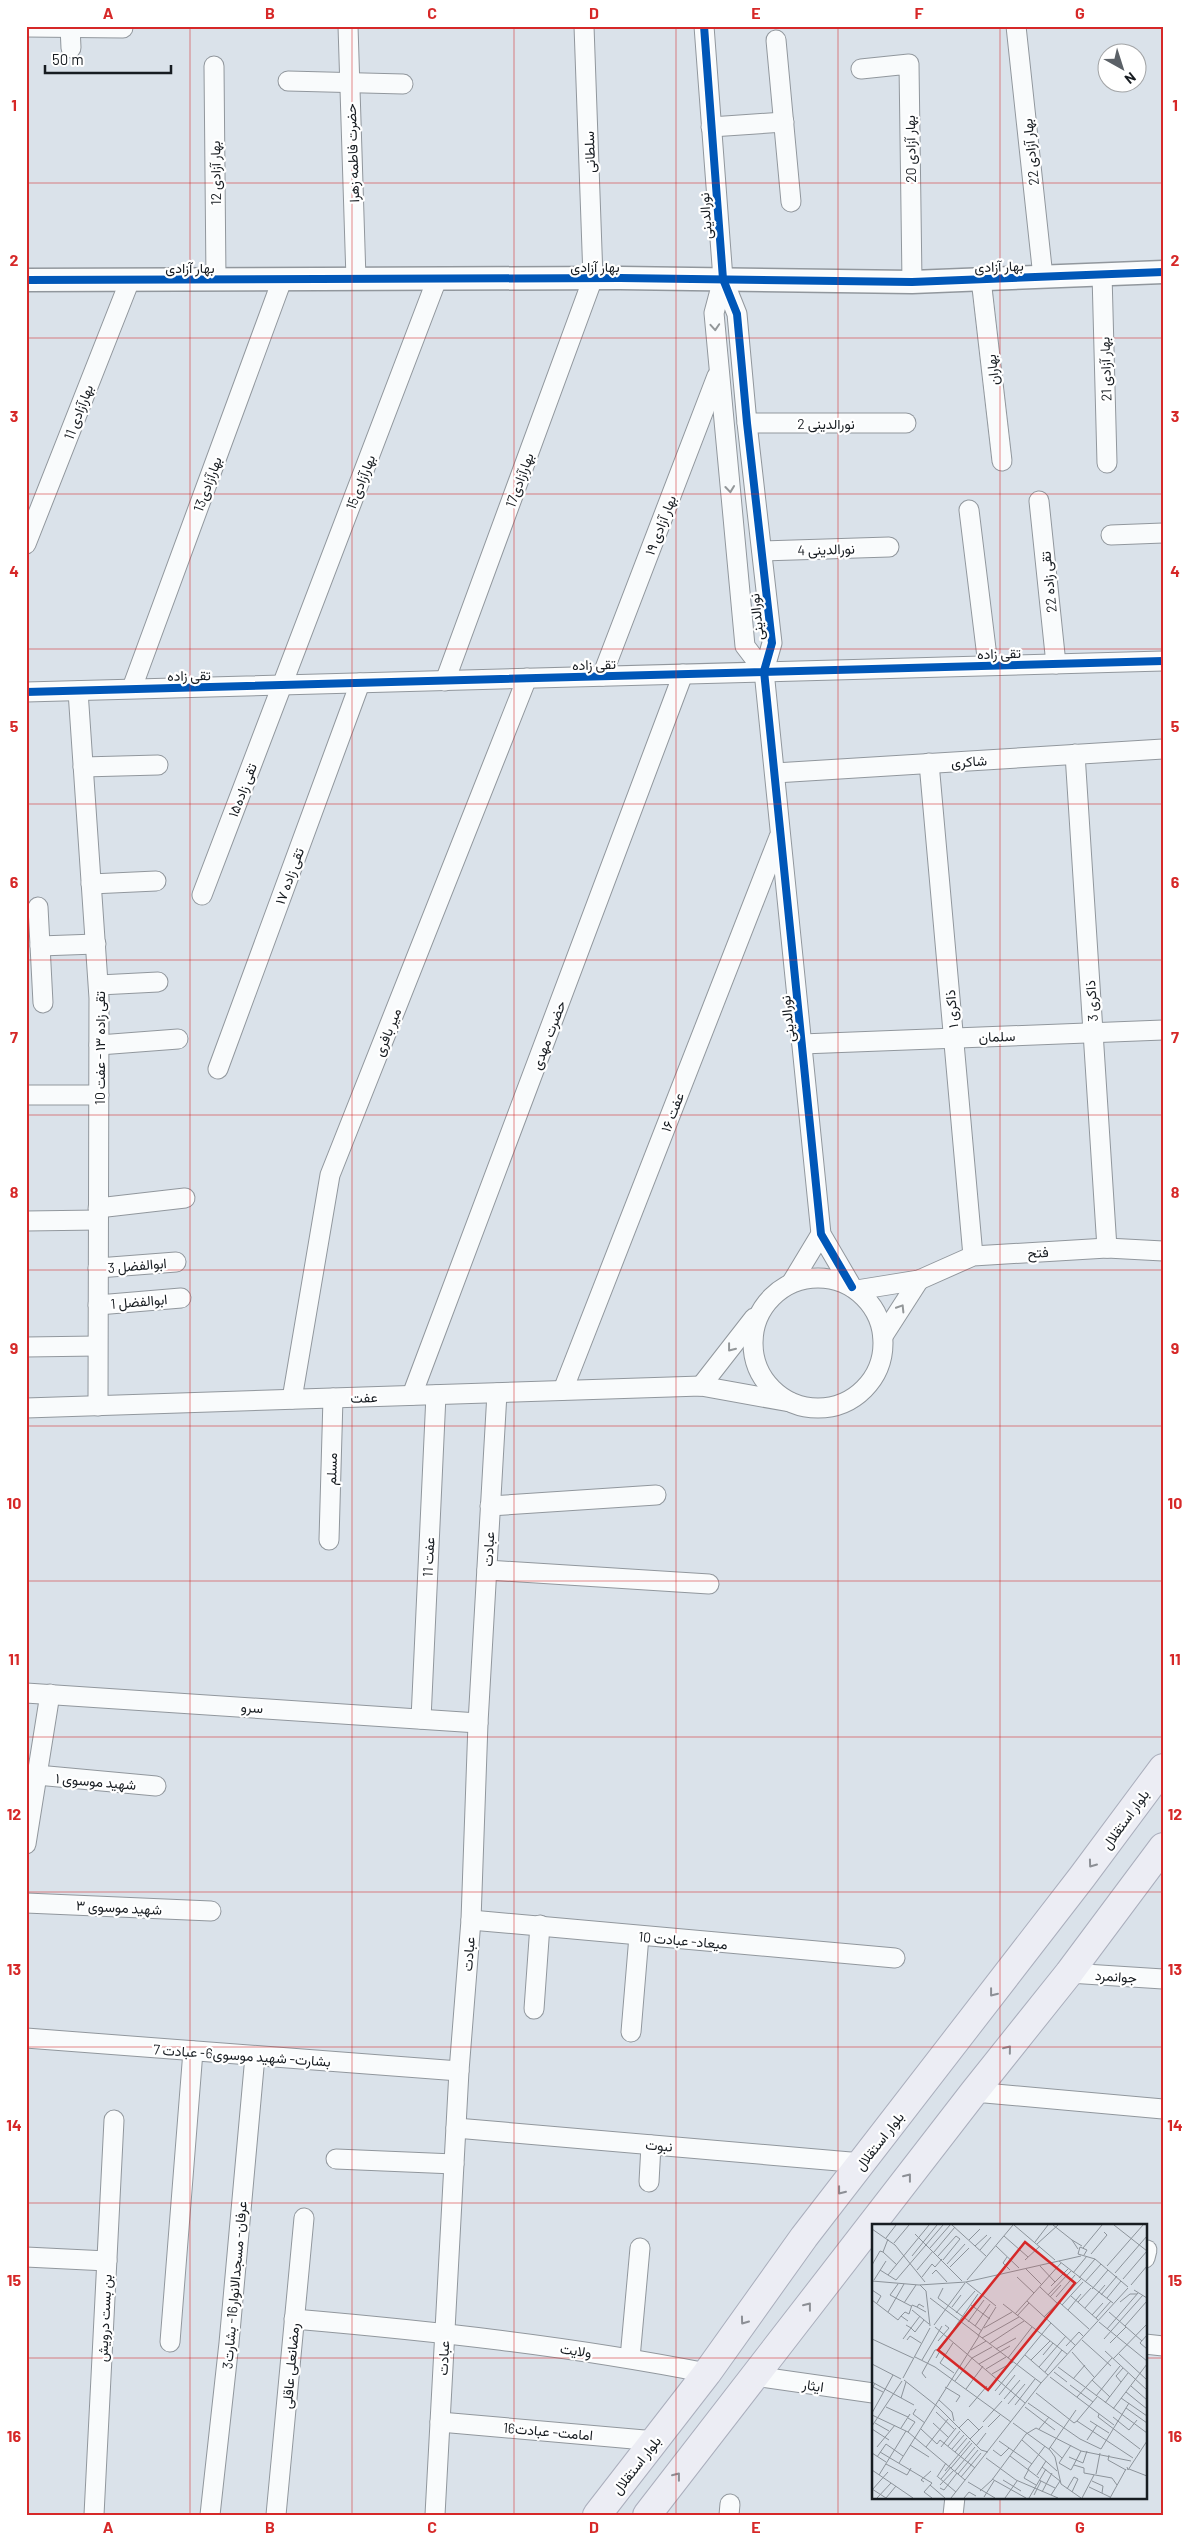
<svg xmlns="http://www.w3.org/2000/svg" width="1189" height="2541" viewBox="0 0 1189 2541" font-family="Barlow,Vazirmatn,sans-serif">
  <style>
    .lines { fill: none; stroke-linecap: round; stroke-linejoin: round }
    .minor-casing { stroke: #91979d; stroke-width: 21 }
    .tertiary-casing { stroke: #91979d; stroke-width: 25 }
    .primary-casing { stroke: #aaaebc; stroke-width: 30 }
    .minor { stroke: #f9fbfc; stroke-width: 19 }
    .tertiary { stroke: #f9fbfc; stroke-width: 22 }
    .primary { stroke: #ecedf4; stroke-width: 28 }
    .cycleway-casing { stroke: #fff; stroke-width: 11 }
    .cycleway { stroke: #0057b8; stroke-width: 8 }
    .oneway { stroke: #939799 }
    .oneway2 { stroke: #8c8f95 }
    .grid { fill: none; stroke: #d62828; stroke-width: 1; stroke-opacity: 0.55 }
    .labels { text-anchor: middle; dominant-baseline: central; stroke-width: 4.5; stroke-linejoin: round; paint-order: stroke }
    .street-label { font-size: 14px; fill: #171c21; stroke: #fff }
    .inset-road { fill: none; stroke: #8c939a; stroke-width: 1 }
    .view { fill: #d62828; fill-opacity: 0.15; stroke: #d62828; stroke-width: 2.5 }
    .inset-edge { fill: none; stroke: #171c21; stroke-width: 2.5 }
    .neatline { fill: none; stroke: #d62828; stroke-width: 2 }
    .grid-label { font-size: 16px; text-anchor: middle; font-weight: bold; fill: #d62828 }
  </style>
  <rect width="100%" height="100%" fill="#dae2ea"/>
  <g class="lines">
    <g class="minor-casing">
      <g id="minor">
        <path d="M 70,26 L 71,48"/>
        <path d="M 348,26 L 356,279"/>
        <path d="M 704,26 L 723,279 L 737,314 L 747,423 L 772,643 L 764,671 L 821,1234 L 852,1287"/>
        <path d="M 1016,26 L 1043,277"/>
        <path d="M 26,27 L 123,28"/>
        <path d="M 776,40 L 791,202"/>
        <path d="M 214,66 L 216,280"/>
        <path d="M 861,69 L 909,64 L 912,282"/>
        <path d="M 288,81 L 403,84"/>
        <path d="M 711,127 L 784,122"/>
        <path d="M 1102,274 L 1107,463"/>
        <path d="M 723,279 L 714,313 L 745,646 L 764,671"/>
        <path d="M 981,279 L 1002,461"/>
        <path d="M 747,423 L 906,423"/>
        <path d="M 1039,501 L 1056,664"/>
        <path d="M 969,510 L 988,665"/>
        <path d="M 1111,535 L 1163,533"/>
        <path d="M 26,544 L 130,280"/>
        <path d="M 762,551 L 889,547"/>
        <path d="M 602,676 L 717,376"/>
        <path d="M 445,681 L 593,278 L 584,26"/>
        <path d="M 132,688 L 282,280"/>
        <path d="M 78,691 L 99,998 L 98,1406"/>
        <path d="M 26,692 L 1163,661"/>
        <path d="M 1075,754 L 1107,1248"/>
        <path d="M 929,763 L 973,1256"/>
        <path d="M 83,767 L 158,765"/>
        <path d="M 775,773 L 1163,749"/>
        <path d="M 91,884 L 156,881"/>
        <path d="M 202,895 L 437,279"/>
        <path d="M 38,907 L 43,1003"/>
        <path d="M 40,946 L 96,944"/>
        <path d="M 99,985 L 158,982"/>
        <path d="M 802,1044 L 1163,1030"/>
        <path d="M 99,1045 L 178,1039"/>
        <path d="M 218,1069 L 360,683"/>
        <path d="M 26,1095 L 99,1095"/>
        <path d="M 98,1208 L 185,1198"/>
        <path d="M 26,1221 L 98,1220"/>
        <path d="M 98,1268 L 176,1262"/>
        <circle cx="818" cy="1343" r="65"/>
        <path d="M 792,1282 L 821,1234"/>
        <path d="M 857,1290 L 919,1280 L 973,1256 L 1107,1248 L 1163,1251"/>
        <path d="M 98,1305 L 181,1298"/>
        <path d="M 883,1336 L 919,1280"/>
        <path d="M 26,1347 L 97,1346"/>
        <path d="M 701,1386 L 754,1318"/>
        <path d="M 563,1390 L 779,837"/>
        <path d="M 412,1395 L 683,674"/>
        <path d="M 292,1399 L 330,1175 L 527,678"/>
        <path d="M 26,1408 L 701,1386 L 790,1402"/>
        <path d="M 490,1506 L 656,1495"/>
        <path d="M 329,1540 L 333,1398"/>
        <path d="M 487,1570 L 709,1584"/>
        <path d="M 26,1693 L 478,1723"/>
        <path d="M 421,1719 L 436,1395"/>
        <path d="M 37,1775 L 156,1786"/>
        <path d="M 26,1844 L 50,1694"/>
        <path d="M 26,1903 L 211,1911"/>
        <path d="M 471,1920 L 895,1958"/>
        <path d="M 1069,1973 L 1163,1979"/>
        <path d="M 534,2009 L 540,1925"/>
        <path d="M 631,2032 L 639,1936"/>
        <path d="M 26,2038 L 459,2071"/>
        <path d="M 974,2092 L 1163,2109"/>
        <path d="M 456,2128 L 862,2163"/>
        <path d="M 336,2159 L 454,2164"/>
        <path d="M 649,2182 L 651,2145"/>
        <path d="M 26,2257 L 107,2261"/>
        <path d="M 1145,2258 L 1147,2250"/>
        <path d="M 294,2319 C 433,2331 570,2346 707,2373"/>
        <path d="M 170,2342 L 193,2051"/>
        <path d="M 1145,2344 L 1163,2346"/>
        <path d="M 630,2358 L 640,2248"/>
        <path d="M 754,2376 L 873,2393"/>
        <path d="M 440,2422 L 656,2441"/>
        <path d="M 94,2515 L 114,2120"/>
        <path d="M 210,2515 L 229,2343 L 255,2056"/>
        <path d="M 276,2515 L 304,2218"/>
        <path d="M 435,2515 L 459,2071 L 471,1920 L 478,1723 L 497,1393"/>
        <path d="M 729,2515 L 730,2504"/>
        <path d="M 953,2515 L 955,2497"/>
      </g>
    </g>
    <g class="tertiary-casing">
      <path id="tertiary" d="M 26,280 L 620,278 L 912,282 L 1163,272"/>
    </g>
    <g class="primary-casing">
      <g id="primary">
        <path d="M 597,2515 L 707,2373 L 804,2237 L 1082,1877 L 1163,1768"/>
        <path d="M 647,2515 L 974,2092 L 1069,1973 L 1163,1847"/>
      </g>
    </g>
    <use href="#minor" class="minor"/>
    <use href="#tertiary" class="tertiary"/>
    <use href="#primary" class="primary"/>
    <g class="cycleway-casing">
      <g id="cycleway">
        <path d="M 704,26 L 723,279 L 737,314 L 747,423 L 772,643 L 764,671 L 821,1234 L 852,1287"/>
        <path d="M 26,280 L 620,278 L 912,282 L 1163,272"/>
        <path d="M 26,692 L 1163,661"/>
      </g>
    </g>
    <use href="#cycleway" class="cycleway"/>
  </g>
  <defs><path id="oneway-chevron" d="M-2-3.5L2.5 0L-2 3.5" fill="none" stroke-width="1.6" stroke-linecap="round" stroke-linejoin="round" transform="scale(1.25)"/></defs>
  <g class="oneway">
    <use href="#oneway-chevron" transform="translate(715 327) rotate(86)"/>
    <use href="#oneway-chevron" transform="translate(730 489) rotate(84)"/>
    <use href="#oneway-chevron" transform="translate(901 1308) rotate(-58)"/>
    <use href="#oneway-chevron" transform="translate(731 1348) rotate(128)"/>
  </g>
  <g class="oneway2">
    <use href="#oneway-chevron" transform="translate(1092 1864) rotate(126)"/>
    <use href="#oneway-chevron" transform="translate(993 1993) rotate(128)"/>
    <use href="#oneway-chevron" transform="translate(1008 2049) rotate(-51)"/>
    <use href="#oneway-chevron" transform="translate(908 2177) rotate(-52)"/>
    <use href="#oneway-chevron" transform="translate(841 2191) rotate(128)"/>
    <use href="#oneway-chevron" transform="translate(808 2306) rotate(-52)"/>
    <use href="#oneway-chevron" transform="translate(744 2321) rotate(126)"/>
    <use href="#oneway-chevron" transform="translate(677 2476) rotate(-52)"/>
  </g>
  <path class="grid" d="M 190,26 L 190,2515M 352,26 L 352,2515M 514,26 L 514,2515M 676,26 L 676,2515M 838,26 L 838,2515M 1000,26 L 1000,2225M 26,183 L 1163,183M 26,338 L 1163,338M 26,494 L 1163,494M 26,649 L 1163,649M 26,804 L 1163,804M 26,960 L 1163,960M 26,1115 L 1163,1115M 26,1270 L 1163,1270M 26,1426 L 1163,1426M 26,1581 L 1163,1581M 26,1737 L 1163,1737M 26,1892 L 1163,1892M 26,2047 L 1163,2047M 26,2203 L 1163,2203M 26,2358 L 873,2358M 1145,2358 L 1163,2358M 1000,2497 L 1000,2515"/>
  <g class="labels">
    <g class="street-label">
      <text transform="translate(910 149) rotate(-91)">بهار آزادی 20</text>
      <text transform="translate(589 152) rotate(-92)">سلطانی</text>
      <text transform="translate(1030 152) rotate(-96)">بهار آزادی 22</text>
      <text transform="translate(352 153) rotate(-92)">حضرت فاطمه زهرا</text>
      <text transform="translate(215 173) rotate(-91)">بهار آزادی 12</text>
      <text transform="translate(705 216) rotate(-94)">نورالدینی</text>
      <text x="595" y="266">بهار آزادی</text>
      <text transform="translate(999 266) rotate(-2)">بهار آزادی</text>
      <text x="190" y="267">بهار آزادی</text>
      <text transform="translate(1105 369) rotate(-92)">بهار آزادی 21</text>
      <text transform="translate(992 370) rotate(-97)">بهاران</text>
      <text transform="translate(78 412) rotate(-69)">بهارآزادی 11</text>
      <text x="826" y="423">نورالدینی 2</text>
      <text transform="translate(519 480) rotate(-70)">بهارآزادی17</text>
      <text transform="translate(360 482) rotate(-69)">بهارآزادی15</text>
      <text transform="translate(207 484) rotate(-70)">بهارآزادی13</text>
      <text transform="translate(660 525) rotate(-69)">بهار آزادی ۱۹</text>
      <text transform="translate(826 549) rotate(-2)">نورالدینی 4</text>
      <text transform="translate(1048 582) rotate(-96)">تقی زاده 22</text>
      <text transform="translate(756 617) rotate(-96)">نورالدینی</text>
      <text transform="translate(999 653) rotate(-2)">تقی زاده</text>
      <text transform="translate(594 664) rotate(-2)">تقی زاده</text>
      <text transform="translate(189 675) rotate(-1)">تقی زاده</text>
      <text transform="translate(969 761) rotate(-3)">شاکری</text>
      <text transform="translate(242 790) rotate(-69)">تقی زاده۱۵</text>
      <text transform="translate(289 876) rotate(-70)">تقی زاده ۱۷</text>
      <text transform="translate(1091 1001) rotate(-94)">ذاکری 3</text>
      <text transform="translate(951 1009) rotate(-95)">ذاکری ۱</text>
      <text transform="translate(787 1019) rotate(-96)">نورالدینی</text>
      <text transform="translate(387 1032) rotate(-68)">میر بافری</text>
      <text transform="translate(548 1035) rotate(-69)">حضرت مهدی</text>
      <text transform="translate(997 1036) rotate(-2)">سلمان</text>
      <text transform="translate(99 1048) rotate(-90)">تقی زاده ۱۳ - عفت 10</text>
      <text transform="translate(672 1112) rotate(-69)">عفت ۱۶</text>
      <text transform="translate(1038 1252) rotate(-3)">فتح</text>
      <text transform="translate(137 1265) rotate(-5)">ابوالفضل 3</text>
      <text transform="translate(139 1301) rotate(-5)">ابوالفضل 1</text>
      <text transform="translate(364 1397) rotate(-2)">عفت</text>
      <text transform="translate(331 1469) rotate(-88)">مسلم</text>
      <text transform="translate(488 1549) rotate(-87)">عبادت</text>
      <text transform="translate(428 1557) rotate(-87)">عفت 11</text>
      <text transform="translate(252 1707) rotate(4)">سرو</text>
      <text transform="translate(96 1781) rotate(5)">شهید موسوی ۱</text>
      <text transform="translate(1125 1819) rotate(-54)">بلوار استقلال</text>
      <text transform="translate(119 1907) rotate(3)">شهید موسوی ۳</text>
      <text transform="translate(683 1940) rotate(5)">میعاد- عبادت 10</text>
      <text transform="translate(468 1954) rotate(-85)">عبادت</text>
      <text transform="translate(1116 1976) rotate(4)">جوانمرد</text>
      <text transform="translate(242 2055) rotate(4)">بشارت- شهید موسوی6- عبادت 7</text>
      <text transform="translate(879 2141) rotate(-52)">بلوار استقلال</text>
      <text transform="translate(659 2145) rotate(5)">نبوت</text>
      <text transform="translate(234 2285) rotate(-85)">عرفان- مسجدالانوار16- بشارت3</text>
      <text transform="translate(104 2318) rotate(-87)">بن بست درویش</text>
      <text transform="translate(576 2350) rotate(8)">ولایت</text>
      <text transform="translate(443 2358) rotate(-87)">عبادت</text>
      <text transform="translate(290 2366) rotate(-85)">رمضانعلی عاقلی</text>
      <text transform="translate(813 2385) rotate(8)">ایثار</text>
      <text transform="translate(548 2431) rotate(5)">امامت- عبادت16</text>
      <text transform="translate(636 2465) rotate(-52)">بلوار استقلال</text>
    </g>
  </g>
  <g transform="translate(872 2224)">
    <rect width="275" height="275" fill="#dae2ea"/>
    <path class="inset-road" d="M 80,1 L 114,32M 142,1 L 183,36M 181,1 L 200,16M 242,1 L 275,27M 0,5 L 23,21 L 53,58M 43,10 L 90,57M 132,12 L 156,33M 14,14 L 24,1M 16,15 L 11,28 L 25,41M 97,16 L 108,5M 163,18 L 176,1M 22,19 L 37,1M 165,20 L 186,1M 103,22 L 115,11M 124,22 L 147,44M 58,24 L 78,1M 211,24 L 230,1M 206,25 L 200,16 L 210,22M 108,26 L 119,13M 62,28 L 83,3M 219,30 L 235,11 L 232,8M 212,31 L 215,26 L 208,23 L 206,30 L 223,35 L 256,63M 40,32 L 65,1M 66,32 L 84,12 L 88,15 L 71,36M 135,33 L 131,39 L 138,46M 153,36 L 168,22M 187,37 L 241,79M 75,40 L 93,20M 0,41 L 8,27 L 11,28M 168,42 L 183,58M 235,42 L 271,1M 78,43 L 97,24M 154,45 L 170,61M 8,46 L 24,56M 45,46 L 61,27M 201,49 L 215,32M 243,49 L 275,12M 60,50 L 64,46 L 75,58M 16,51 L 57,1M 50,53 L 60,40 L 63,43 L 70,35M 145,53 L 162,69M 207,54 L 223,35M 251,55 L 275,27M 2,56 L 14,37M 24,56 L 71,1M 95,56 L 141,1M 0,57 L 47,61 L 94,58 L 209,32M 94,58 L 124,82M 213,58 L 229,40M 26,60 L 18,71 L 39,82M 48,61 L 54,67 L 58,102M 259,61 L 275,42M 179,62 L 196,45M 168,63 L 186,80M 71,64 L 66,74 L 110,107M 220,65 L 236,46M 0,66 L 9,72 L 5,79M 262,66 L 275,74M 176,71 L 199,47M 229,71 L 245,52M 199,72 L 226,96M 178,73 L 189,61M 184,73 L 203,51M 58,74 L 169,159M 235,74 L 249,57M 0,76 L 26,96 L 29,92M 155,77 L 203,121M 206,78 L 219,64M 248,78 L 258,70 L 265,70M 32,79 L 44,61M 188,79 L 217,105M 131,80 L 195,130M 99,81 L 118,95M 190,81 L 211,58M 52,83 L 47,80 L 45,83 L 54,88M 80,83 L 89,71M 213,84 L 233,61M 40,86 L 57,100M 196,86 L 209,70M 16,88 L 32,60M 237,88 L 270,117M 84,89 L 103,67M 143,90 L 189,39M 220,91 L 231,79M 48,92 L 39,104 L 43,108 L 52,96M 145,92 L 157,79M 172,93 L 209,55M 224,94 L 239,77M 36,97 L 29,92 L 33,88 L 37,90 L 40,81 L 45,83M 96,98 L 112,76M 227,98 L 275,137M 62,101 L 93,59M 103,102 L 118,80M 253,102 L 275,77M 63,103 L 153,179M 112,104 L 140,88M 235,105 L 266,69M 79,109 L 106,70M 275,111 L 268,119 L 275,125M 106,112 L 124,83M 110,114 L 147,93M 0,115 L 41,134M 31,115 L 39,104 L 34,101M 232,115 L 271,71M 35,116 L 38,112 L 49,119M 210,116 L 239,142M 66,117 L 77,104 L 73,101M 81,119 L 68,139 L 82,149M 238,119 L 254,103M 117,120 L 152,97M 194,122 L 207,108 L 211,112M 124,125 L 144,114M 99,126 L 114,117M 233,127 L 275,166M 200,128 L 222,153M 247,130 L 275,156M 153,131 L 176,151M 171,131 L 181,119M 43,133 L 63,143 L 139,198M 64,134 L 68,127 L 74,131M 136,134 L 160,103M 241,135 L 275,100M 50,136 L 70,102M 159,136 L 178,117M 0,140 L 29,155M 107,140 L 138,122M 167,143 L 194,112M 186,143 L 275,209M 114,145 L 134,133M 173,148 L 190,126M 182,148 L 195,158M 120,150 L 141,138M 178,153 L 242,201M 31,154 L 58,104M 54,154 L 50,149 L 63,126 L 68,125 L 79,111M 201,155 L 213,141M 32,156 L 66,183 L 109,226 L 116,228M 220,156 L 238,173M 83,157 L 100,134 L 120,123M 0,158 L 42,181M 249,158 L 244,152 L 251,144M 3,159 L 1,163 L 11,168M 198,161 L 221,178M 259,162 L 275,176M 73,163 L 88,172 L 84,178M 94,165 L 111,142M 123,167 L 179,99M 254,168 L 275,185M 164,169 L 202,199 L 205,197 L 261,234M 127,171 L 143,151M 224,172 L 248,142M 205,173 L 240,134M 29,174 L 34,158M 249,174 L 275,192M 132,175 L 148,156M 67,176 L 80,188 L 82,197M 156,179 L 208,215 L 229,225M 233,179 L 256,149M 136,180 L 153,160M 143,181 L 163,155M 14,183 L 36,193M 97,183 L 115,162M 153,183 L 183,206M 254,184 L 275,199M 44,185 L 41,190 L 53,199M 241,185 L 275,140M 64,188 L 82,205M 0,189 L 21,151M 227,190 L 226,193 L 268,225M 0,191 L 36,208 L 93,256M 241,193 L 257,206 L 265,196M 205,197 L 225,173M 218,197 L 237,209M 111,198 L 130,177M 3,199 L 17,207M 61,199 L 76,213M 141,199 L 178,226 L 183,233 L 189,260 L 209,274M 0,202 L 30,157M 116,203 L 129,190M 29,204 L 38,190M 87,204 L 96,195 L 107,206M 0,205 L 17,216M 49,205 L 65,220 L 68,216 L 103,244M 167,205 L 177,193M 36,208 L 43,198 L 36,194M 98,215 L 111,202M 150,216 L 185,247M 215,216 L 225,201M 127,217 L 160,240M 38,221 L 57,233M 76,222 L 88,207M 104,222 L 114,209M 5,223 L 23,201M 54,223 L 76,195M 69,223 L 84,204M 178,223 L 190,234M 80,225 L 92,211M 177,225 L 204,186M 229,225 L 257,179M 121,226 L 129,232 L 137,224M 8,228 L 60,259 L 52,268 L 60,274M 83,228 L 95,214M 0,229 L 14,238M 237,231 L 236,236 L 254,246M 138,232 L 167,254M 5,233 L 14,220 L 31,232M 197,233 L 211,239 L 215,227M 114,234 L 144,256 L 186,274M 27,239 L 107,112M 187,239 L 199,246 L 209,227M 187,239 L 199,221M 14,240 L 35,251 L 39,244M 202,241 L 212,244 L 212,249 L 240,254 L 245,261M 170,243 L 188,257 L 179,271M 255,243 L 256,246 L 275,217M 79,244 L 100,219M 156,245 L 173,222M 157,245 L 152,254 L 164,261M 257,245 L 275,252M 0,246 L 41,274M 73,247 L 98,217M 83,247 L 103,223M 86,250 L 106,226M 224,250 L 228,229M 7,251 L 34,207M 165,251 L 174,237M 65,253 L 74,239M 66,253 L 84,268M 89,253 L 109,229M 69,255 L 79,243M 120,255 L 154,274M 131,256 L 149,267M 167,256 L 183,264M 220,257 L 231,262 L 230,269M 52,258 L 49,256 L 59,247M 96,258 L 123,274M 58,261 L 73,274M 68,261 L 82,246M 217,263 L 238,273M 68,264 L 72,266 L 85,249M 0,265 L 14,274M 195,265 L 202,253 L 206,255 L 200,268M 0,266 L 16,248M 108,267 L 120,256 L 154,210 L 164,204 L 209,227 L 259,237M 170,268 L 180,249M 162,271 L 169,257M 112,273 L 122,257M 5,274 L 19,259M 14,274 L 24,262M 79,274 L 169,159 L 256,64M 92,274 L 97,268 L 104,272M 133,274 L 145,257M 157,274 L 174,245M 210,274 L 222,251M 238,274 L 254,245"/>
    <path class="view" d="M 153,18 L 203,59 L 116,166 L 66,126 Z"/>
    <rect width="275" height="275" class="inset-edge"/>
  </g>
  <rect width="1189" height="2541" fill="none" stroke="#ffffff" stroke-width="55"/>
  <g transform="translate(1122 68) rotate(141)"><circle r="24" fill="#ffffff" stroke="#a2a4a6"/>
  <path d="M0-4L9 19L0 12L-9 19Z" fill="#5b6167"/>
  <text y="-8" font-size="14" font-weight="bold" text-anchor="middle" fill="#171c21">N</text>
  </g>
  <path d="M45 65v8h126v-8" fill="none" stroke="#171c21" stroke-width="2.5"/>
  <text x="52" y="65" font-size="15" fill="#171c21" stroke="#ffffff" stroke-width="4" paint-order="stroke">50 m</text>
  <rect x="28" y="28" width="1134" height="2486" class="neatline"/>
  <g class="grid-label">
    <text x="108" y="19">A</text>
    <text x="270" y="19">B</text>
    <text x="432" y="19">C</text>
    <text x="594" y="19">D</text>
    <text x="756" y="19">E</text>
    <text x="919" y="19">F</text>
    <text x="1080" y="19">G</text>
    <text x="14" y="111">1</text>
    <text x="1175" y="111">1</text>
    <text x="14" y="266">2</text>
    <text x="1175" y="266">2</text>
    <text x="14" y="422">3</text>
    <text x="1175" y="422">3</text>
    <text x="14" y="577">4</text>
    <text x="1175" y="577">4</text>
    <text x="14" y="732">5</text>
    <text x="1175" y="732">5</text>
    <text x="14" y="888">6</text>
    <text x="1175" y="888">6</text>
    <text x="14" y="1043">7</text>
    <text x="1175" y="1043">7</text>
    <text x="14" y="1198">8</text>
    <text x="1175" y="1198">8</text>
    <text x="14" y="1354">9</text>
    <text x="1175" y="1354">9</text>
    <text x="14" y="1509">10</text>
    <text x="1175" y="1509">10</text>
    <text x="14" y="1665">11</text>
    <text x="1175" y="1665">11</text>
    <text x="14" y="1820">12</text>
    <text x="1175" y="1820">12</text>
    <text x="14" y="1975">13</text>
    <text x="1175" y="1975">13</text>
    <text x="14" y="2131">14</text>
    <text x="1175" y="2131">14</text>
    <text x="14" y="2286">15</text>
    <text x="1175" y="2286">15</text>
    <text x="14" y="2442">16</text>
    <text x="1175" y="2442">16</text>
    <text x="108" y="2533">A</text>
    <text x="270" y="2533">B</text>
    <text x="432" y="2533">C</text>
    <text x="594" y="2533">D</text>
    <text x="756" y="2533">E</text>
    <text x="919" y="2533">F</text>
    <text x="1080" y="2533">G</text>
  </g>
</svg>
